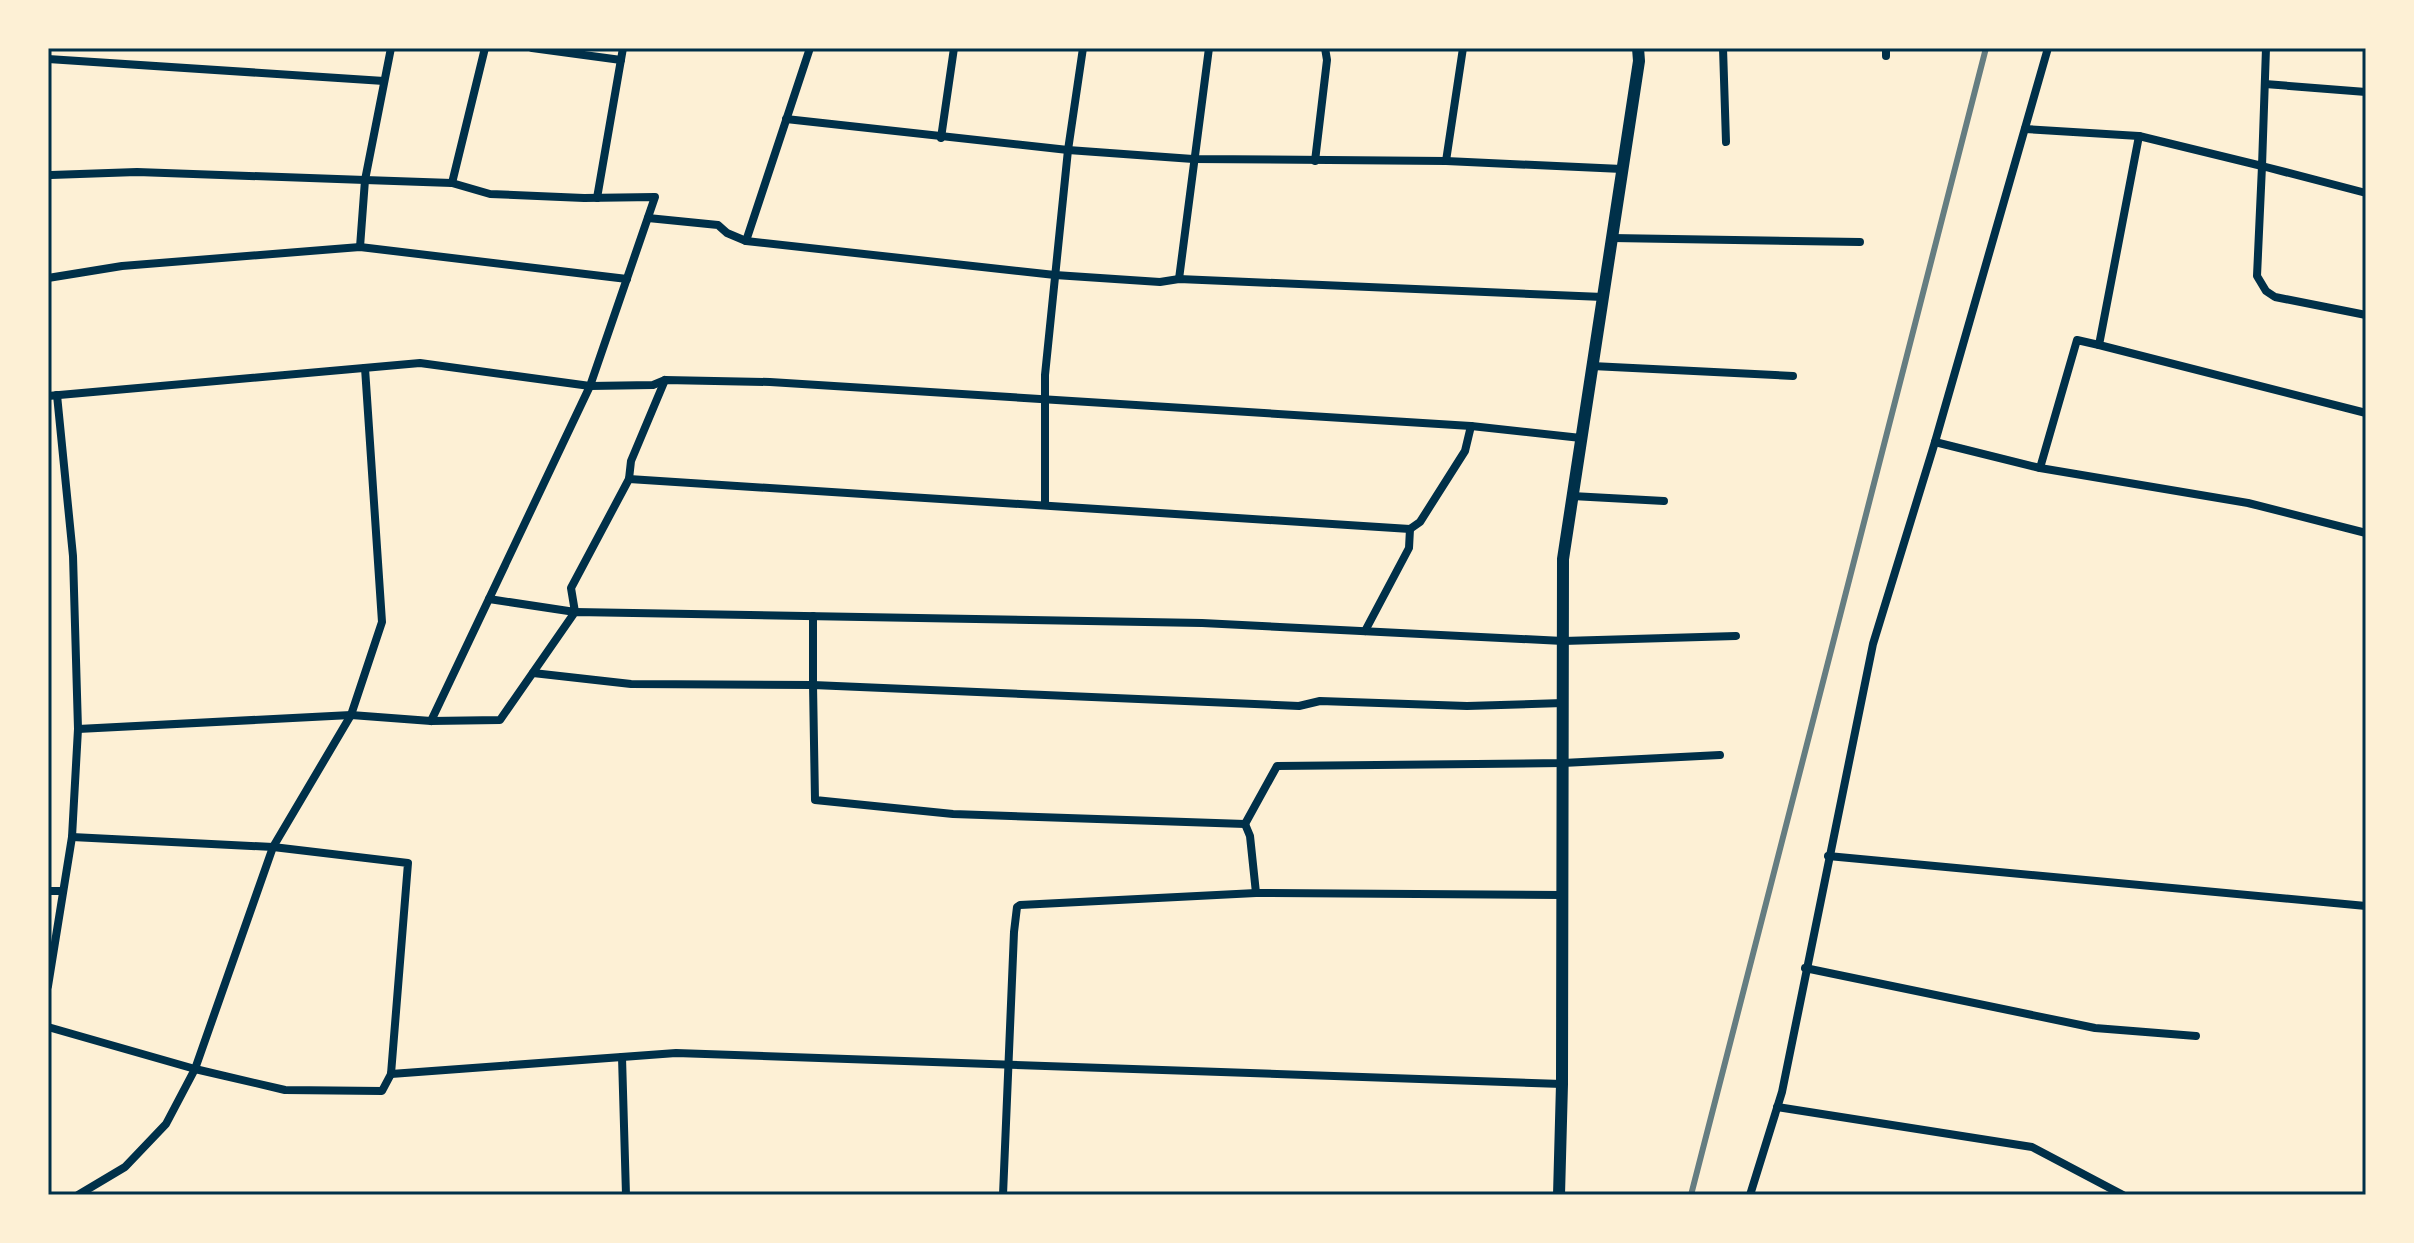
<svg xmlns="http://www.w3.org/2000/svg" width="2414" height="1243" viewBox="0 0 2414 1243" font-family="Bitter,serif">
  <style>
    .lines { fill: none; stroke-linecap: round; stroke-linejoin: round }
    .minor { stroke: #003049; stroke-width: 8 }
    .tertiary { stroke: #003049; stroke-width: 12 }
    .rail { stroke: #657d81; stroke-width: 6 }
    .neatline { fill: none; stroke: #003049; stroke-width: 3 }
  </style>
  <rect width="100%" height="100%" fill="#fdf0d5"/>
  <g class="lines">
    <g class="minor">
      <path d="M 532,48 L 621,60"/>
      <path d="M 1723,48 L 1726,142"/>
      <path d="M 1886,48 L 1886,56"/>
      <path d="M 48,59 L 384,81"/>
      <path d="M 2265,84 L 2366,92"/>
      <path d="M 786,119 L 1068,150 L 1193,159 L 1446,161 L 1622,169"/>
      <path d="M 2025,129 L 2139,136 L 2099,345 L 2366,413"/>
      <path d="M 2139,136 L 2262,166 L 2266,48"/>
      <path d="M 941,138 L 954,48"/>
      <path d="M 1315,161 L 1327,60 L 1325,48"/>
      <path d="M 1446,161 L 1463,48"/>
      <path d="M 51,175 L 137,172 L 365,180 L 452,183 L 490,194 L 584,198 L 655,197 L 590,386 L 431,721"/>
      <path d="M 452,183 L 485,48"/>
      <path d="M 2366,193 L 2262,166 L 2257,276 L 2266,291 L 2275,297 L 2366,315"/>
      <path d="M 597,198 L 623,48"/>
      <path d="M 648,218 L 718,225 L 727,233 L 746,241 L 1055,275 L 1160,282 L 1179,279 L 1603,297"/>
      <path d="M 1612,238 L 1860,242"/>
      <path d="M 746,241 L 810,48"/>
      <path d="M 360,247 L 365,180 L 391,48"/>
      <path d="M 48,278 L 122,266 L 360,247 L 627,279"/>
      <path d="M 1179,279 L 1209,48"/>
      <path d="M 1592,366 L 1793,376"/>
      <path d="M 48,396 L 420,363 L 590,386 L 653,385 L 665,380 L 770,382 L 1471,426 L 1581,438"/>
      <path d="M 1935,442 L 2040,468 L 2248,503 L 2366,533"/>
      <path d="M 2040,468 L 2077,340 L 2099,345"/>
      <path d="M 629,479 L 1410,529 L 1420,522 L 1465,451 L 1471,426"/>
      <path d="M 1572,496 L 1664,501"/>
      <path d="M 1045,505 L 1045,375 L 1068,150 L 1083,48"/>
      <path d="M 489,599 L 575,612 L 571,588 L 629,479 L 631,461 L 665,380"/>
      <path d="M 1365,631 L 1409,548 L 1410,529"/>
      <path d="M 533,673 L 631,684 L 813,685 L 813,616"/>
      <path d="M 78,729 L 351,715 L 431,721 L 500,720 L 575,612 L 1202,623 L 1563,641 L 1736,636"/>
      <path d="M 1245,824 L 953,814 L 815,800 L 813,685 L 1299,706 L 1320,701 L 1467,706 L 1563,703"/>
      <path d="M 1245,824 L 1277,766 L 1563,763 L 1720,755"/>
      <path d="M 1245,824 L 1250,836 L 1256,893"/>
      <path d="M 1828,856 L 2366,906"/>
      <path d="M 48,891 L 61,891"/>
      <path d="M 1805,968 L 2095,1028 L 2196,1036"/>
      <path d="M 48,986 L 72,837 L 78,729 L 73,556 L 57,395"/>
      <path d="M 48,1027 L 195,1069 L 285,1090 L 382,1091 L 391,1074 L 408,863 L 273,847 L 72,837"/>
      <path d="M 622,1057 L 626,1195"/>
      <path d="M 391,1074 L 676,1053 L 1562,1084"/>
      <path d="M 1777,1107 L 2032,1147 L 2123,1195"/>
      <path d="M 78,1195 L 125,1167 L 166,1124 L 195,1069 L 273,847 L 351,715 L 382,622 L 365,368"/>
      <path d="M 1003,1195 L 1014,932 L 1017,907 L 1020,905 L 1256,893 L 1562,895"/>
      <path d="M 1750,1195 L 1782,1092 L 1873,644 L 1935,442 L 2048,48"/>
    </g>
    <path class="tertiary" d="M 1559,1195 L 1562,1084 L 1563,559 L 1639,61 L 1638,48"/>
    <path class="rail" d="M 1691,1195 L 1986,48"/>
  </g>
  <rect width="2414" height="1243" fill="none" stroke="#fdf0d5" stroke-width="100"/>
  <rect x="50" y="50" width="2314" height="1143" class="neatline"/>
</svg>
